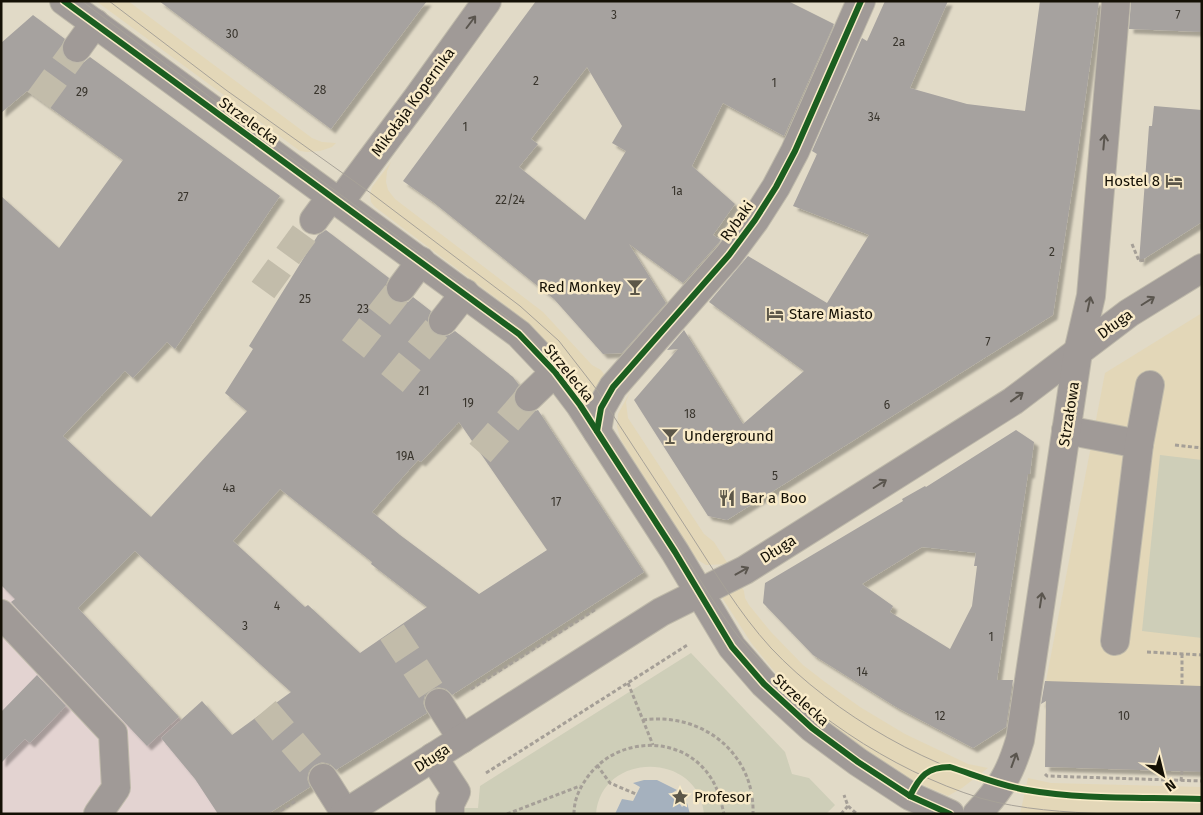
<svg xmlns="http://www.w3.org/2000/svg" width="1203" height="815" viewBox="0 0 1203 815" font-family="'Fira Sans',sans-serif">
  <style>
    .built { fill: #e3d7b8 }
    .medical { fill: #e3d3d1 }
    .green { fill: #ceceb8 }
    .water { fill: #a5b1be }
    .building { fill: #a6a29f; fill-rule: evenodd; filter: url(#shadow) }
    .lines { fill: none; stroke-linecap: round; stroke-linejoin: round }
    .minor-tunnel { stroke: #c2bcaa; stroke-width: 28; stroke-dasharray: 28 14; stroke-linecap: butt }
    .minor-casing { stroke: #beb9aa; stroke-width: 30 }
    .path { stroke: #a59f97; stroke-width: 3; stroke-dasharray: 4 2.5; stroke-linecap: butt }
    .minor { stroke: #a09a97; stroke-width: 28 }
    .tram { stroke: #a7a298; stroke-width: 1 }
    .cycleway-casing { stroke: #f9ebc9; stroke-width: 9 }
    .cycleway { stroke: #1b5e20; stroke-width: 6 }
    .oneway { stroke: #5a554e }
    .labels { text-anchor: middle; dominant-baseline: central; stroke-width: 5; stroke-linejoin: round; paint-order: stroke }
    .number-label { font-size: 12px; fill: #38342c }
    .street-label { font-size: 15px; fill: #141005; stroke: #f9ebc9 }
    .poi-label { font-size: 15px; fill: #141005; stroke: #f9ebc9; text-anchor: start }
  </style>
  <defs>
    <filter id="shadow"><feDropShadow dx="4.5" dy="4.5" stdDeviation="1" flood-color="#0004"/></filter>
  </defs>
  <rect width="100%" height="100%" fill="#e1dac7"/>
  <g class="built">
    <path d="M 96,1 L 128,1 L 312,138 L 322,142 L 336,143 L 332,147 L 320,151 L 307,152 L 300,151 Z"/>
    <path d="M 391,162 L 387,171 L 386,182 L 388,190 L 395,199 L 543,312 L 592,365 L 601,370 L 606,377 L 593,400 L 562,359 L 517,314 L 375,207 L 371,202 L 370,194 L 372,187 Z"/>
    <path d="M 1202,313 L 1202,772 L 1045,767 L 1046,681 L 1105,373 Z"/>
    <path d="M 630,392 L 626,402 L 628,418 L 704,534 L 714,542 L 728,564 L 706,565 L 698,560 L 691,553 L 621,440 L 617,427 L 618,414 Z"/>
    <path d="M 740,584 L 744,591 L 745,598 L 749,605 L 771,632 L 803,665 L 825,682 L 860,707 L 905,734 L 968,764 L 988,768 L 962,788 L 948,796 L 907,778 L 839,734 L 803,703 L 783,682 L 752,644 L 721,596 Z"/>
    <path d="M 1028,778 L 1051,783 L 1202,787 L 1202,814 L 1020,814 Z"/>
  </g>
  <path class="medical" d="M 1,525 L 192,732 L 257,814 L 1,814 Z"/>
  <g class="green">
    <path d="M 1160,455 L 1202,460 L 1202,638 L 1142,631 Z"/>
    <path d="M 691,653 L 785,752 L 792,774 L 809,778 L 835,805 L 826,814 L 704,814 C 699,751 601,751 596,814 L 459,814 L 459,808 L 478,808 L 480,786 Z"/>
  </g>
  <path class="water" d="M 644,780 L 657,780 L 677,790 L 672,793 L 682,807 L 687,803 L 690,814 L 615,814 L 622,799 L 633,801 L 640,787 L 633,783 Z"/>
  <g class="building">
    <path d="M 159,1 L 427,1 L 331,129 Z"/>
    <path d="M 536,1 L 788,1 L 834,24 L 784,136 L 723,103 L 692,166 L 735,204 L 713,235 L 721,240 L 683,283 L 629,244 L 666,303 L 622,353 L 603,354 L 554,299 L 433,202 L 403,181 ZM 587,67 L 622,126 L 612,143 L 626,151 L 585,220 L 519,167 L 538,144 L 531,139 Z"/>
    <path d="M 885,1 L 948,1 L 910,88 L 967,104 L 1025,111 L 1040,1 L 1099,1 L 1077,158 L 1053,315 L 727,520 L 708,516 L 634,400 L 678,349 L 667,350 L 684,330 L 743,424 L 804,371 L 709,302 L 748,256 L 827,303 L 869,235 L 793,206 L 817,154 L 812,151 L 862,38 L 867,41 Z"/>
    <path d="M 1131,1 L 1202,1 L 1202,32 L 1129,29 Z"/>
    <path d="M 33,15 L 65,39 L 61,47 L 63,54 L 68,60 L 76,64 L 84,62 L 90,57 L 280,196 L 175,349 L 167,342 L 133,378 L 125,371 L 63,436 L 109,479 L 151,517 L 247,411 L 225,393 L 253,349 L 249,346 L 318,235 L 326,230 L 389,278 L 385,287 L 387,294 L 391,300 L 400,304 L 408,302 L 413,297 L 431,311 L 428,319 L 428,326 L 433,333 L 441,336 L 449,335 L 455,331 L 513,377 L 519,385 L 514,393 L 514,400 L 517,407 L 525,412 L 532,412 L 538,410 L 644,572 L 452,695 L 446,689 L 438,687 L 431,690 L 425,695 L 423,703 L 427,713 L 336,770 L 330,764 L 322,762 L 315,765 L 309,771 L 307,779 L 310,787 L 268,814 L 218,814 L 195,779 L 161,738 L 202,701 L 232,735 L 291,692 L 135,551 L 78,608 L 179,717 L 147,746 L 11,602 L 15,599 L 1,585 L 1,196 L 59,248 L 123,160 L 27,91 L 1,113 L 1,43 ZM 459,422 L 547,550 L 479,594 L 400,535 L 372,512 L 418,460 L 421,462 ZM 280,489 L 372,562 L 371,564 L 427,607 L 360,653 L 308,605 L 305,607 L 233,541 Z"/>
    <path d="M 1154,106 L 1202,110 L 1202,222 L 1139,262 L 1149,126 L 1152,126 Z"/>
    <path d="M 1016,430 L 1034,442 L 1030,474 L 1028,474 L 997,680 L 1013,680 L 1006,727 L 973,748 L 896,707 L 813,655 L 763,603 L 765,583 L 903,501 L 902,499 L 925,486 L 926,487 ZM 922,547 L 976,553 L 974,566 L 977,566 L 972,606 L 950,649 L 890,612 L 893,606 L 862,584 Z"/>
    <path d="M 37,675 L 66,706 L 30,743 L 25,739 L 1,763 L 1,712 Z"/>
    <path d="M 1045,681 L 1202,686 L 1202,772 L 1045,767 L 1046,701 L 1041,704 Z"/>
  </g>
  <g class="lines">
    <g class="minor-tunnel">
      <path d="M 39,100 L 77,48"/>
      <path d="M 263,290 L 314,220"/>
      <path d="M 353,349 L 401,288"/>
      <path d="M 392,383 L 443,321"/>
      <path d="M 480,453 L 529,397"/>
      <path d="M 392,632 L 439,703"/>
      <path d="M 265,710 L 323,778"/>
    </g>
    <g class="minor-casing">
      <g id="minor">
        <path d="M 64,1 L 519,334 L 555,372 L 580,405 L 675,552 L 732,647 L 764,684 L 812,728 L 858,762 L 910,796 L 950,814"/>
        <path d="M 77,48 L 95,23"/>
        <path d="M 339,203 L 418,97 L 487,1"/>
        <path d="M 314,220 L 331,197"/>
        <path d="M 401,288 L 421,261"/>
        <path d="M 443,321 L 465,293"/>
        <path d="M 529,397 L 555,372"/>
        <path d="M 1066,430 L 1139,444"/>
        <path d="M 597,431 L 601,408 L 613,387 L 729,255 L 755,220 L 776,187 L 795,151 L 861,1"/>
        <path d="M 1,614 L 113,733 L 116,788 L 98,814"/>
        <path d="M 1115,641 L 1139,444 L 1150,385"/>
        <path d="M 439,703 L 462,739"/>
        <path d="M 433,757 L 456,792 L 450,804 L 450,814"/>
        <path d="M 323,778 L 345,813"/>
        <path d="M 344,814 L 661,612 L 745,570 L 1013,401 L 1129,313 L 1202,268"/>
        <path d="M 977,814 C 1001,788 1010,774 1020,740 L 1078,352 L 1091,296 L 1116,1"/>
      </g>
    </g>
    <g class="path">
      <path d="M 1132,244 L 1139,261 L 1146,260"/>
      <path d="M 1175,445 L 1202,448"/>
      <path d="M 1147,652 L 1202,655"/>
      <path d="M 1182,654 L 1182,685"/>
      <path d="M 628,683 L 653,745"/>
      <path d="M 471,689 L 596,609"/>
      <path d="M 643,720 C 702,712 755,753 753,814"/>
      <path d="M 597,765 L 610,783 L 636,794"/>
      <path d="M 486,773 L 689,644"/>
      <path d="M 1045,774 L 1047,776 L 1202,781"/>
      <path d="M 1181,781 L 1182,771"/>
      <path d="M 848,806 L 857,814"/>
      <path d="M 275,814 L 297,800"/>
      <path d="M 507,814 L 580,786"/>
      <path d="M 574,814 C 574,799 580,787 589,775 C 619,736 683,734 711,778 C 718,789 721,801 724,814"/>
      <path d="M 841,814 L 848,806 L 844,795"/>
    </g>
    <use href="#minor" class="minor"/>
    <g class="tram">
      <path d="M 82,1 L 303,167 L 511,320 L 547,354 L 584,402 C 617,451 649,501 682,551 C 700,579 717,609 738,636 C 798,708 890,770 980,798 C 1022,810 1065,812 1107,814"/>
      <path d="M 109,1 L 226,90 L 372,194 L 520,306 L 559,341 L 597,390 C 627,438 659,485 689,532 C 715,572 739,613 771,648 C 833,714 936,774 1025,790 C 1081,800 1145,797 1202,799"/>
    </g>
    <g class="cycleway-casing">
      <g id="cycleway">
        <path d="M 64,1 L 519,334 L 555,372 L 580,405 L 675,552 L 732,647 L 764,684 L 812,728 L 858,762 L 910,796 L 950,814"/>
        <path d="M 597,431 L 601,408 L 613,387 L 729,255 L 755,220 L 776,187 L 795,151 L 861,1"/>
        <path d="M 910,796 C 920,776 927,767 950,767 C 975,775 1001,786 1027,790 C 1082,800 1145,797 1202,799"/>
      </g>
    </g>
    <use href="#cycleway" class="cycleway"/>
  </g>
  <defs><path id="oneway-shaft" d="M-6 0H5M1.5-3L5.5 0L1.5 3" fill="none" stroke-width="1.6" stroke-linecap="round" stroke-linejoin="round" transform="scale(1.25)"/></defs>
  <g class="oneway">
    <use href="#oneway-shaft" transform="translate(471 22) rotate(-53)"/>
    <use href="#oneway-shaft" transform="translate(1104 142) rotate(-85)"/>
    <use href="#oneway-shaft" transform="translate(1148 301) rotate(-32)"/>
    <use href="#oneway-shaft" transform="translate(1089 304) rotate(-78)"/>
    <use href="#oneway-shaft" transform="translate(1017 397) rotate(-36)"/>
    <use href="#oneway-shaft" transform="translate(880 484) rotate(-32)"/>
    <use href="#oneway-shaft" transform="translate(742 571) rotate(-29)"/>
    <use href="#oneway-shaft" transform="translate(1041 600) rotate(-81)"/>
    <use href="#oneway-shaft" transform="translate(1014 760) rotate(-70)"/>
  </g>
  <defs>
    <g id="hotel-bare" transform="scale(1.35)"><path d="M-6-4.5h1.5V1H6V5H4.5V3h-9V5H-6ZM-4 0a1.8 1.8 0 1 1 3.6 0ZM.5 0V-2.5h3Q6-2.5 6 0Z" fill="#5c5749" stroke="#f9ebc9" stroke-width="2.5" paint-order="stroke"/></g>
    <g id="bar-bare" transform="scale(1.35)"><path d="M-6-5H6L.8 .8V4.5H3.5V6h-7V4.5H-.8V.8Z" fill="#5c5749" stroke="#f9ebc9" stroke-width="2.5" paint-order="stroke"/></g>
    <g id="restaurant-bare" transform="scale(1.35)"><path d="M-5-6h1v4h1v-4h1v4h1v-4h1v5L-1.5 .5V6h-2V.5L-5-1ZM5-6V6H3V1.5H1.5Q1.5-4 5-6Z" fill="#5c5749" stroke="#f9ebc9" stroke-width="2.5" paint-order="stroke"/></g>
    <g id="sight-bare" transform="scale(1.35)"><path d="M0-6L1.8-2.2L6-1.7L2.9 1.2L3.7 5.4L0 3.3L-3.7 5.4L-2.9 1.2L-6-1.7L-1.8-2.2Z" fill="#5c5749" stroke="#f9ebc9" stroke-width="2.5" paint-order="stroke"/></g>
  </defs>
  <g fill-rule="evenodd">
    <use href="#hotel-bare" x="1174" y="181"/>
    <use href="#bar-bare" x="635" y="287"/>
    <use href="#hotel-bare" x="775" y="314"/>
    <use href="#bar-bare" x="670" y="436"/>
    <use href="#restaurant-bare" x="727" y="498"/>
    <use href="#sight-bare" x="680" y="797"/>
  </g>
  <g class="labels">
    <g class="number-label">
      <text x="614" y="15">3</text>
      <text x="1178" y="15">7</text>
      <text x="232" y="34">30</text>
      <text x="899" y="42">2a</text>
      <text x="536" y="81">2</text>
      <text x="774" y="83">1</text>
      <text x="320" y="90">28</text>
      <text x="82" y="92">29</text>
      <text x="874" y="117">34</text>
      <text x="465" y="127">1</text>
      <text x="677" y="191">1a</text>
      <text x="183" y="197">27</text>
      <text x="510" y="200">22/24</text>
      <text x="1052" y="252">2</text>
      <text x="305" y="299">25</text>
      <text x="363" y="309">23</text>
      <text x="988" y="342">7</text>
      <text x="424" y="391">21</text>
      <text x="468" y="403">19</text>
      <text x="887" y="405">6</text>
      <text x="690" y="414">18</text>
      <text x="405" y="456">19A</text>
      <text x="775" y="476">5</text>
      <text x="229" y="488">4a</text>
      <text x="556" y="502">17</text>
      <text x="277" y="606">4</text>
      <text x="245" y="626">3</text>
      <text x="991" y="637">1</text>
      <text x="862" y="672">14</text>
      <text x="940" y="716">12</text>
      <text x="1124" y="716">10</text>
    </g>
    <g class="street-label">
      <text transform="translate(413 102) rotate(-54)">Mikołaja Kopernika</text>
      <text transform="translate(249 121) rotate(36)">Strzelecka</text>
      <text transform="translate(737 221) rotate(-54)">Rybaki</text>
      <text transform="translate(1115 324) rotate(-36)">Długa</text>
      <text transform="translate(569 373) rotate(51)">Strzelecka</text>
      <text transform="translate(1069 414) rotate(-81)">Strzałowa</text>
      <text transform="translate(778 549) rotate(-32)">Długa</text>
      <text transform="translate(801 700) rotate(42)">Strzelecka</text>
      <text transform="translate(432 758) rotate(-33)">Długa</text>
    </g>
    <g class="poi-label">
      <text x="1160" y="181" text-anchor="end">Hostel 8</text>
      <text x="621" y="287" text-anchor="end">Red Monkey</text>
      <text x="789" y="314">Stare Miasto</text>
      <text x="684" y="436">Underground</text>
      <text x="741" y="498">Bar a Boo</text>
      <text x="694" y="797">Profesor</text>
    </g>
  </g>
  <rect width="1203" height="815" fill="none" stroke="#141005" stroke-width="5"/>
  <g transform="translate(1163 775) rotate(145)" stroke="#f9ebc9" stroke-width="4" paint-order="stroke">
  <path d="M0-4L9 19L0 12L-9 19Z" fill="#141005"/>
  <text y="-8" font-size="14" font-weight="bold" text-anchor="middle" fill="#141005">N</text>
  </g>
</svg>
